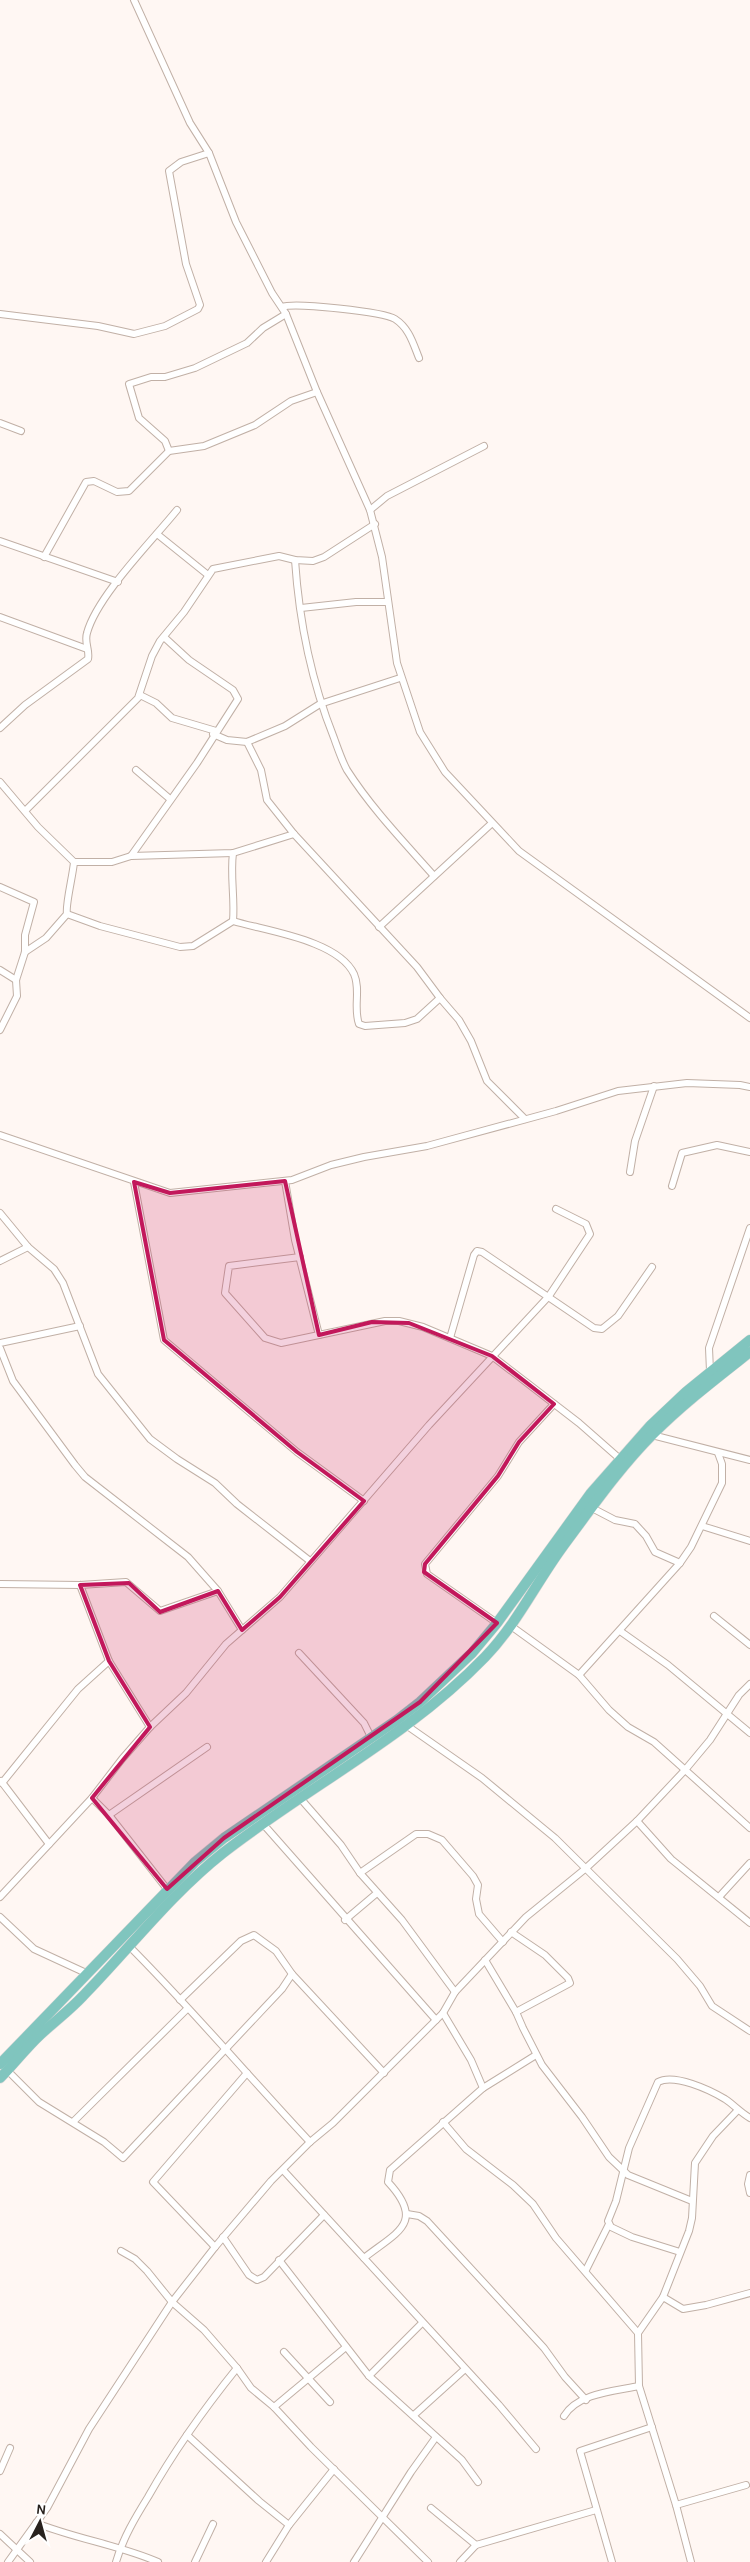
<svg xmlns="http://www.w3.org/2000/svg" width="750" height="2562" viewBox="0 0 750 2562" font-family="Karla,sans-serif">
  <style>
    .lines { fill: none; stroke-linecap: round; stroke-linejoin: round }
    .minor-casing { stroke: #c1b0a6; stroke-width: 8 }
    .primary-casing { stroke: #d8d7d6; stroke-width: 11 }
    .minor { stroke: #fff; stroke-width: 6 }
    .primary { stroke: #80c5be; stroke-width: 10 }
    .marked { fill: #c2185b; fill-opacity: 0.2; stroke: #c2185b; stroke-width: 4; stroke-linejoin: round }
  </style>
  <rect width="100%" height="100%" fill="#fff7f3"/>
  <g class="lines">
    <g class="minor-casing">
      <g id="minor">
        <path d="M 134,0 L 190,123 L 209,153 L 236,222 L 272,293 L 286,314 L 317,392 L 370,510 L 382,557 L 397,663 L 420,732 L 445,772 L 519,851 L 750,1018"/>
        <path d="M 282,307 C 294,302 384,312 395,319 C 409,328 413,343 419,358"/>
        <path d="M 0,314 L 98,326 L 134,334 L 165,326 L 198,309 L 200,305 L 186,264 L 169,171 L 181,162 L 209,153"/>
        <path d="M 0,423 L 21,431"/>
        <path d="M 169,451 L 165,441 L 139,418 L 129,384 L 151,377 L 165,377 L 195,368 L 247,343 L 263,328 L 286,314"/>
        <path d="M 370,510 L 387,496 L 484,446"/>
        <path d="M 157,534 L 208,575"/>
        <path d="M 0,541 L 118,582"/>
        <path d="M 44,557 L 86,482 L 94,481 L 117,492 L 129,491 L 169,451 L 204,446 L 255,425 L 291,401 L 317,392"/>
        <path d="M 295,560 C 299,620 312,683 334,738 C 338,749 342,761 347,770 C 372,809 404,842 434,876"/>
        <path d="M 301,608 L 356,602 L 388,602"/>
        <path d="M 0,617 L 87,649"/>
        <path d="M 140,695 L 156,703 L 172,718 L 216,731"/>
        <path d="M 0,728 L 25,705 L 88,659 C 90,650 84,643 87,633 C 97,596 152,541 177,510"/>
        <path d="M 213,734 L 227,740 L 247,742 L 285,726 L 320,704 L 400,678"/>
        <path d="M 247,742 L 261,770 L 267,800 L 294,834 L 417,967 L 440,998"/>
        <path d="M 136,770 L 170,799"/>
        <path d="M 0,782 L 38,827 L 74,862 C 73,875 65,906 67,914 L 46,938 L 25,952"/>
        <path d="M 26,810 L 138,698 L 152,656 L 160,641 L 184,612 L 213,569 L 279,556 L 295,560 L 313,561 L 324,557 L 375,524"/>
        <path d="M 233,853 C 230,876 235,898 233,921"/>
        <path d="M 131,856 L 233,853 L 294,834"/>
        <path d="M 74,862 L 112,862 L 131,856 L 197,763 L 238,699 L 233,690 L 189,660 L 164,637"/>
        <path d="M 0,887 L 34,902 L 25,935 L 25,952 L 16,980 L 17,996 L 0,1030"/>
        <path d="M 67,914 L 100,926 L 180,947 L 193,946 L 233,921 C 266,931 338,940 354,974 C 361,990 353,1008 359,1024 L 365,1026 L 405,1023 L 417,1019 L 440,998 L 459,1020 L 471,1041 L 487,1081 L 525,1119"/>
        <path d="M 379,927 L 491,824"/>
        <path d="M 0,970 L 16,980"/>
        <path d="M 0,1135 L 170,1193 L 292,1180 L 331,1165 L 364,1157 L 427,1146 L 556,1111 L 618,1091 L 687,1083 L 740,1085 L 750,1087"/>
        <path d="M 630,1172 L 635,1141 L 654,1086"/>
        <path d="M 285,1181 L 295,1240 L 319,1335"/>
        <path d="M 134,1182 L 164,1340 L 297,1452 L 364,1501"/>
        <path d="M 672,1186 L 682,1153 L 717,1145 L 750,1152"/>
        <path d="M 0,1213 L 28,1247 L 54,1269 L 63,1283 L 98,1374 L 150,1439 L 177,1459 L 215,1483 L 237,1504 L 310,1561"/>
        <path d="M 300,1257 L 229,1266 L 225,1293 L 265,1338 L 281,1343 L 385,1321 L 399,1321 L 423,1327 L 492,1356 L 579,1423 L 620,1459"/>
        <path d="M 0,1261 L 28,1247"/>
        <path d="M 450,1338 L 474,1255 L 477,1251 L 482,1252 L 594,1328 L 602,1329 L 618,1316 L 652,1267"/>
        <path d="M 0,1343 L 80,1326"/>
        <path d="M 0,1348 L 13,1381 L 75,1465 L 85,1477 L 188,1557 L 218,1591 L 242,1630"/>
        <path d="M 710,1371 L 709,1348 L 750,1228"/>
        <path d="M 652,1435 L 750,1460"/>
        <path d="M 592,1508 L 615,1520 L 635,1524 L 646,1536 L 655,1552 L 680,1563"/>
        <path d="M 702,1526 L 750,1541"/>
        <path d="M 0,1584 L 80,1585 L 126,1582 L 160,1611 L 218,1591"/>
        <path d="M 80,1585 L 109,1661 L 150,1727"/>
        <path d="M 714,1616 L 750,1645"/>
        <path d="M 497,1623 L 427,1574 L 425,1564 L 498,1476 L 519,1442 L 554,1404"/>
        <path d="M 511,1626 L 579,1675 L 609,1710 L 628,1727 L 654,1742 L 750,1828"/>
        <path d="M 620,1631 L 668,1665 L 750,1733"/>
        <path d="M 299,1653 L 364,1723 L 371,1737"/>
        <path d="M 579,1675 L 680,1563 L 691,1547 L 722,1483 L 722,1464 L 718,1453"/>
        <path d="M 406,1725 L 482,1778 L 555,1838 L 677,1959 L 700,1986 L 712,2006 L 750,2031"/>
        <path d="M 1,1781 L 49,1844"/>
        <path d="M 2,1783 L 78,1689 L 109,1661"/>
        <path d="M 92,1798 L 109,1815 L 167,1889"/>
        <path d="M 300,1798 L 341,1845 L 360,1873 L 402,1920 L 455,1992"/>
        <path d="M 109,1815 L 207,1747"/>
        <path d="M 637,1821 L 671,1859 L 750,1923"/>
        <path d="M 264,1825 L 436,2020"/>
        <path d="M 360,1873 L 416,1834 L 428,1834 L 442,1840 L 473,1876 L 478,1885 L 476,1899 L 479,1914 L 503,1942"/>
        <path d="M 0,1897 L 92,1798 L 122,1759 L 150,1727 L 186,1693 L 226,1644 L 280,1597 L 429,1425 L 549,1296 L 590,1234 L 586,1224 L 556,1209"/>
        <path d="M 719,1897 L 750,1863"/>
        <path d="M 0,1917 L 34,1949 L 86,1973"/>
        <path d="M 345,1920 L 377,1893"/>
        <path d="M 511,1932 L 545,1955 L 568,1978 L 570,1983 L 516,2012"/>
        <path d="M 129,1946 C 192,2009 249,2077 310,2142"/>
        <path d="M 485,1960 L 516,2012 L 523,2028 L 542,2065 L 582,2117 L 609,2157 L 628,2175 L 692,2201"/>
        <path d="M 180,2000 L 241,1941 L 254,1935 L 276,1951 L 292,1974 L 384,2073"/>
        <path d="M 7,2070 L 39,2102 L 104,2142 L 123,2158 L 282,1989 L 292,1974"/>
        <path d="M 483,2088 L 536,2055"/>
        <path d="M 73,2122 L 187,2009"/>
        <path d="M 443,2122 L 466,2149 L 513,2185 L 533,2204 L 556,2238 L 638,2333"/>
        <path d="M 283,2170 L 499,2405 L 536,2449"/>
        <path d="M 750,2175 L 748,2184 L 750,2193"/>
        <path d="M 407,2214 L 419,2216 L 427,2221 L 544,2348 L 565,2377 L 586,2400"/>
        <path d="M 223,2237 L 249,2275 L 257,2280 L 264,2277 L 324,2215"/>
        <path d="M 215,2247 L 153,2182 L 247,2073"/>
        <path d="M 121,2251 L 135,2259 L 147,2271 L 172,2302 L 204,2330 L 237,2368 L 251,2388 L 274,2407 L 311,2447 L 428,2562"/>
        <path d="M 680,2252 L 632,2237 L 611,2227 L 608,2221 L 616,2201 L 629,2148 L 658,2082 C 674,2073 710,2090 725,2099 C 734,2105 740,2112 750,2118"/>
        <path d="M 364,2258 C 397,2232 426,2223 388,2182 L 390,2170 L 483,2088 L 471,2060 L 443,2013"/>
        <path d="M 279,2260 L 369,2376 L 462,2460 L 478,2482"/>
        <path d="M 586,2270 L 609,2224"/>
        <path d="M 663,2297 L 683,2309 L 706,2305 L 750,2293"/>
        <path d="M 284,2352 L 330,2402"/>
        <path d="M 369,2376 L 422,2323"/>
        <path d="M 274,2407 L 346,2347"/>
        <path d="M 414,2415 L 465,2369"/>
        <path d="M 564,2416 C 578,2393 615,2391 639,2386"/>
        <path d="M 187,2435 L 259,2501 L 289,2525"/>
        <path d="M 0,2471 L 10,2448"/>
        <path d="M 676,2505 L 746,2485"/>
        <path d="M 431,2508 L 476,2545"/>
        <path d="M 36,2523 C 76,2539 119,2545 158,2562"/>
        <path d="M 0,2534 L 30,2562"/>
        <path d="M 8,2562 L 47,2508 L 89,2429 L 172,2302 L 215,2247 L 271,2181 L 310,2142 L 333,2123 L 443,2013 L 455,1992 L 526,1917 L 585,1869 L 637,1821 L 685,1770 L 710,1740 L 739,1695 L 750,1684"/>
        <path d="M 116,2562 C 123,2538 135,2518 148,2497 C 174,2451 204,2409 237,2368"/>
        <path d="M 195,2562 L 213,2524"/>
        <path d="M 266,2562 L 289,2525 L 334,2469"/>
        <path d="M 354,2562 L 411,2472 L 436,2437"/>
        <path d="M 460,2562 L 476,2545 L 596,2510"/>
        <path d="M 612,2562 L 580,2451 L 652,2427"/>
        <path d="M 691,2562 L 676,2505 L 639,2386 L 638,2333 L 663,2297 L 689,2231 L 692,2218 L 695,2163 L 713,2136 L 737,2111"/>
      </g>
    </g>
    <g class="primary-casing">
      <g id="primary">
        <path d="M 0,2064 L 195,1862 L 224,1838 L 397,1720 L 420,1702 L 472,1653 L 497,1623 L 591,1493 L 650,1426 L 686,1392 L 750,1340"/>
        <path d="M 0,2078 C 14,2064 26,2048 40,2035 C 54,2022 70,2010 83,1996 C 129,1949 171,1894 223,1853 C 309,1786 409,1736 485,1657 C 516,1625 535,1585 561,1549 C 590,1510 619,1468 653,1434 C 683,1404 717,1378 750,1352"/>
      </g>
    </g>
    <use href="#minor" class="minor"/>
    <use href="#primary" class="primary"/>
  </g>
  <path class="marked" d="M 285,1181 L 319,1335 L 372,1322 L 409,1323 L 492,1356 L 554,1404 L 519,1442 L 498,1476 L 425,1564 L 424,1572 L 497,1623 L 420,1702 L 224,1838 L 167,1889 L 92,1798 L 150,1727 L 109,1661 L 80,1585 L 129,1583 L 160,1612 L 218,1591 L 242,1630 L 280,1597 L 364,1501 L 297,1452 L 164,1340 L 134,1182 L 170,1193 Z"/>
  <g transform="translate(40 2522) rotate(6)" stroke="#ffffff" stroke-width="4" paint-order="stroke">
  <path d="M0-4L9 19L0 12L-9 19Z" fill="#28221e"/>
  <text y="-8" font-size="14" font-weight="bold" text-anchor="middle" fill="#28221e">N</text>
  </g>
</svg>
